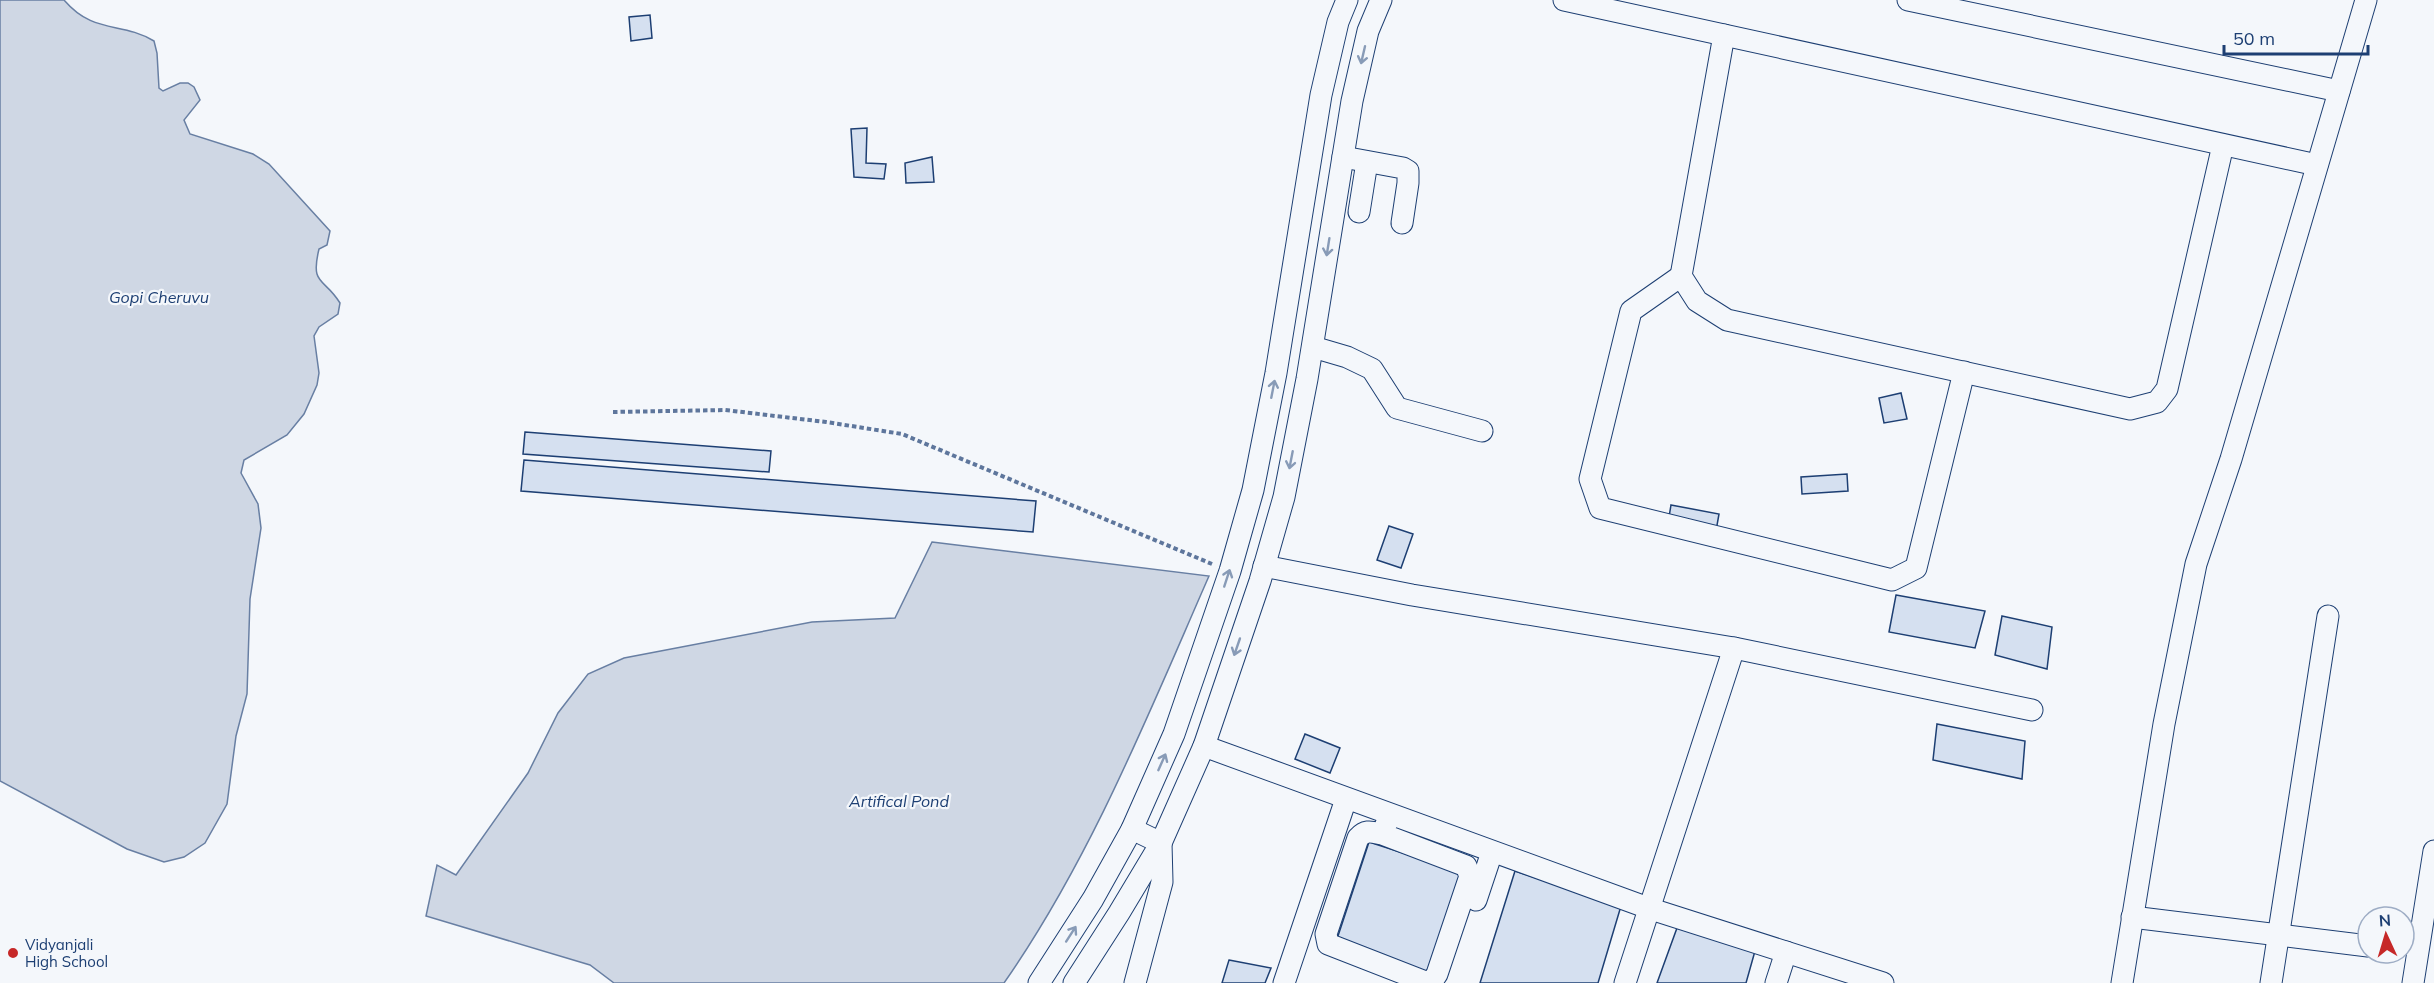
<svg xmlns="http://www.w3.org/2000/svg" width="2434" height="983" viewBox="0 0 2434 983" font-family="Mulish,sans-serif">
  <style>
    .water { fill: #cfd7e4; stroke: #687fa3; stroke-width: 1.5 }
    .building { fill: #d5e0f0; stroke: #1d3f73; stroke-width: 1.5 }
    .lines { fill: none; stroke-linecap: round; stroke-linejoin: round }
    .minor-casing { stroke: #1d3f73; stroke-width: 23 }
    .path { stroke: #5e769c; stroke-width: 4; stroke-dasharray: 4.5 3; stroke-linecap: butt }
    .minor { stroke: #f4f7fb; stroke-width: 21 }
    .oneway { stroke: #889bb7 }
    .poi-dot { fill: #c62828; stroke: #f4f7fb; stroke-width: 2 }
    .labels { text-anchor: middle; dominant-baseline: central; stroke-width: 4.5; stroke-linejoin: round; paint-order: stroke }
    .poi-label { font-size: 15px; fill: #1d3f73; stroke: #f4f7fb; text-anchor: start }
    .water-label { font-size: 16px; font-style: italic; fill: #1d3f73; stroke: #f4f7fb }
  </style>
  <rect width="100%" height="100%" fill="#f4f7fb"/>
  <g class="water">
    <path d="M 0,0 L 64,0 C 94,35 121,21 154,41 L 157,53 L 159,88 L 163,91 L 180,83 L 188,83 L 194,87 L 200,100 L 184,120 L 190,134 L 253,154 L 269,164 L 330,231 L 327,245 L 319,249 C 310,286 324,277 340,303 L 338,314 L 319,327 L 314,336 L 319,373 L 317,385 L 304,414 L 287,435 L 244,460 L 241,473 L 258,504 L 261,528 L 250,599 L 247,694 L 236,736 L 227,804 L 205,843 L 184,857 L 164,862 L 127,849 L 0,781 Z"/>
    <path d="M 932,542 L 1209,576 C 1148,715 1091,858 1004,983 L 614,983 L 590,965 L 426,916 L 437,865 L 456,875 L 528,773 L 558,713 L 588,674 L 624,658 L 812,622 L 895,618 Z"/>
  </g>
  <g class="building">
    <path d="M 650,15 L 652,38 L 631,41 L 629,17 Z"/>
    <path d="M 867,128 L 866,163 L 886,164 L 884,179 L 854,177 L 851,129 Z"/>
    <path d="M 932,157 L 934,182 L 906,183 L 905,163 Z"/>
    <path d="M 1901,393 L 1907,419 L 1884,423 L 1879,398 Z"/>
    <path d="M 525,432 L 771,451 L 769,472 L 523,454 Z"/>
    <path d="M 524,460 L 1036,501 L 1033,532 L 521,491 Z"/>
    <path d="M 1847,474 L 1848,491 L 1802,494 L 1801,477 Z"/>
    <path d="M 1671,505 L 1719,514 L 1716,531 L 1668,523 Z"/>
    <path d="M 1389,526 L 1413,534 L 1401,568 L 1377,560 Z"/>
    <path d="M 1896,595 L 1985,611 L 1975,648 L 1889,632 Z"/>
    <path d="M 2002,616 L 2052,627 L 2047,669 L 1995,655 Z"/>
    <path d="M 1937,724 L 2025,741 L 2022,779 L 1933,760 Z"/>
    <path d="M 1305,734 L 1340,748 L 1330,773 L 1295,759 Z"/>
    <path d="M 1369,842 L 1465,873 L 1431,975 L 1335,945 Z"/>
    <path d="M 1515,871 L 1621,906 L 1598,983 L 1480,983 Z"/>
    <path d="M 1677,928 L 1755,951 L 1746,983 L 1657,983 Z"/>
    <path d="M 1229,960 L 1271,968 L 1265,983 L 1222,983 Z"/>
  </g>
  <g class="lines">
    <g class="minor-casing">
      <g id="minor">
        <path d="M 1564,0 L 2317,165"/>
        <path d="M 1908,0 L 2339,91"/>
        <path d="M 1724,35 L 1681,276 L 1697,301 L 1727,320 L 2130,409 L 2157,402 L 2167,389 L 2223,145"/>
        <path d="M 1343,157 L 1403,168 L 1408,171 L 1408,183 L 1402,223"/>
        <path d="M 1359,212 L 1367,162"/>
        <path d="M 1681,276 L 1631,311 L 1590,479 L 1600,508 L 1892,580 L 1916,568 L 1964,372"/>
        <path d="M 1313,347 L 1347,357 L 1372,369 L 1397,408 L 1482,431"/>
        <path d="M 1264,566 L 1412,595 L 1734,648 L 2032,710"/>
        <path d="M 1204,746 L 1651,909 L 1883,983"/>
        <path d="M 1132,829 L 1161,843 L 1162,882 L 1135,983"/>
        <path d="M 1382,834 L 1466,866 L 1470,876 L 1437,974 L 1433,980 L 1428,983 L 1328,944 L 1326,934 L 1358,838 C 1366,829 1372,832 1382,834 L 1390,815"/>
        <path d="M 1476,900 L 1492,852"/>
        <path d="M 2132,917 L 2368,946"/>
        <path d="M 1039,983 L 1093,899 L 1132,829 L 1174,734 L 1230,571 L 1253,490 L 1276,373 L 1321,95 L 1338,22 L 1347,0"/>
        <path d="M 1074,983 L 1119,913 L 1161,843 L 1204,746 L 1260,581 L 1284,497 L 1307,379 L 1352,101 L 1368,31 L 1381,0"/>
        <path d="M 1284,983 L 1346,799"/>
        <path d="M 1625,983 L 1734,648"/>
        <path d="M 1776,983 L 1786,952"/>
        <path d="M 2122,983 L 2164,724 L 2196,564 L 2231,459 L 2366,0"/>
        <path d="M 2271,983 L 2328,616"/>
        <path d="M 2413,983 L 2434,851"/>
      </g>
    </g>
    <path class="path" d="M 613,412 L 725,410 L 826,422 L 902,434 L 1212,564"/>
    <use href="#minor" class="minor"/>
  </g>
  <defs><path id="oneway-shaft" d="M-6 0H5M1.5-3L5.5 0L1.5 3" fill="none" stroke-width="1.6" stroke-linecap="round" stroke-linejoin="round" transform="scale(1.5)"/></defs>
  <g class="oneway">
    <use href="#oneway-shaft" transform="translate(1363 55) rotate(103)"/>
    <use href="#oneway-shaft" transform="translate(1328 247) rotate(99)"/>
    <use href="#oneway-shaft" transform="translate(1273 389) rotate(-79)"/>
    <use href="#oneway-shaft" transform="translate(1291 460) rotate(101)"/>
    <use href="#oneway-shaft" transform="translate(1227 578) rotate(-72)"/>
    <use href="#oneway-shaft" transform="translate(1237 647) rotate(109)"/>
    <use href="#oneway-shaft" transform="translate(1162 762) rotate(-66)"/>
    <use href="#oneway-shaft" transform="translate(1071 934) rotate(-57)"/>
  </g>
  <circle class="poi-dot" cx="13" cy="953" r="6"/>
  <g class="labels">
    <g class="poi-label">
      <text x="25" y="944">Vidyanjali<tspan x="25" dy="17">High School</tspan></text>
    </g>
    <g class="water-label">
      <text x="159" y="297">Gopi Cheruvu</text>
      <text x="899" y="801">Artifical Pond</text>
    </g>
  </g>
  <g transform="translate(2386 935) rotate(356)"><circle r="28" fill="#f4f7fb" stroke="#9eadc5" stroke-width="1.5"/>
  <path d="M0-4.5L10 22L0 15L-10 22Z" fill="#c62828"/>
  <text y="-9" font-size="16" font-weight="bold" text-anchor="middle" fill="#1d3f73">N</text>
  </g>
  <path d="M2224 45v9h144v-9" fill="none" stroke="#1d3f73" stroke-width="3"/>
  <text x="2233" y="45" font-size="18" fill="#1d3f73" stroke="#f4f7fb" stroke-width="4.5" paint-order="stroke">50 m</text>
</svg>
